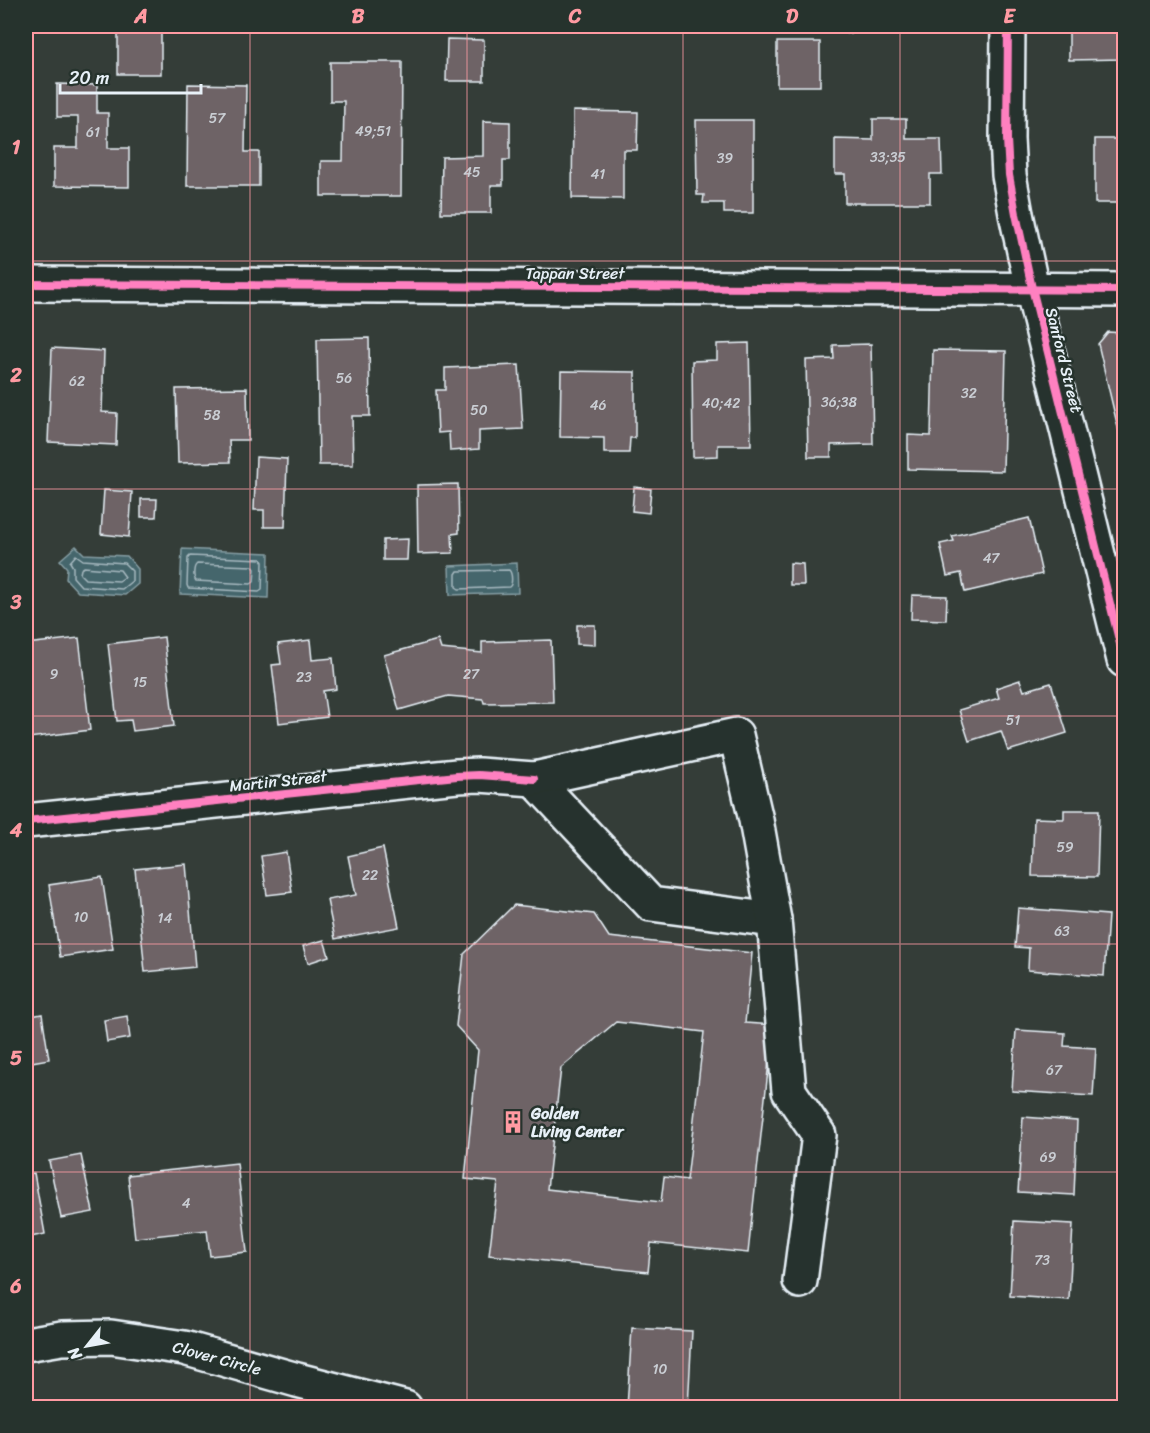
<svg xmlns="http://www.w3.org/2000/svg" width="1150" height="1433" viewBox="0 0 1150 1433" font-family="Sriracha,sans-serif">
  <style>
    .water { fill: #45666c; stroke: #869ea4; stroke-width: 1.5 }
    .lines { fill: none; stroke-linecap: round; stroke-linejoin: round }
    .shore { stroke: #a7b9c0; stroke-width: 1.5 }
    .building { fill: #6e6366; stroke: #e8f1f8; stroke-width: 1.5; fill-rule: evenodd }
    .minor-casing { stroke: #e8f1f8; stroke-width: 38 }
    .minor { stroke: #26332d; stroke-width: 33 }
    .cycleway-casing { stroke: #26332d; stroke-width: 11 }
    .cycleway { stroke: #ff80c0; stroke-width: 8 }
    .grid { fill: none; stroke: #ff9aa2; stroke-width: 1.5; stroke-opacity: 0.55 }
    .labels { text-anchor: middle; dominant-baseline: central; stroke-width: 5; stroke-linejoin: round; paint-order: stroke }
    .number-label { font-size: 14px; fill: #caced4 }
    .street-label { font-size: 16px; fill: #e8f1f8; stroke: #26332d }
    .poi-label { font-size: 16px; font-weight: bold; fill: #e8f1f8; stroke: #26332d; text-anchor: start }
    .neatline { fill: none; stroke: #ff9aa2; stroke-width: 2 }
    .grid-label { font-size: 20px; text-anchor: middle; font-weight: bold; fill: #ff9aa2 }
  </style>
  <rect width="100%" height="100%" fill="#343d38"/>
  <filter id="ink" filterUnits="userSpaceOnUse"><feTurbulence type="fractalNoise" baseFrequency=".0167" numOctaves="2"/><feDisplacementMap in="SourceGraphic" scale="12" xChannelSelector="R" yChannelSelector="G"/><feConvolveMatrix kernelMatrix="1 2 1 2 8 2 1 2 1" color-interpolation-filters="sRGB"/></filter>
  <g filter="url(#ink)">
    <g class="water">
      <path d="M 76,546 L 84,554 L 127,556 L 138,569 L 138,584 L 125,595 L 78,592 L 66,579 L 67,568 L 60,560 Z"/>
      <path d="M 182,549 L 269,553 L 268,598 L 180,594 Z"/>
      <path d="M 517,563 L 518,593 L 450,595 L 449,566 Z"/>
    </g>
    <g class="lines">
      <g class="shore">
        <path d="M 76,555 L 83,560 L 124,563 L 132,571 L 132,581 L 122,589 L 81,586 L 73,577 L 73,567 L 70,562 Z"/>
        <path d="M 190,556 L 261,559 L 263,562 L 262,590 L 259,592 L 188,588 L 187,585 L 188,558 Z"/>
        <path d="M 197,564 L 253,566 L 255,569 L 254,582 L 251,584 L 196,581 C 193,577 193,567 197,564 Z"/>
        <path d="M 84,567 L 120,570 L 125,577 L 119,581 L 85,579 L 80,574 L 81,569 Z"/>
        <path d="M 509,570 C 512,573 513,584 509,587 L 459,589 L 456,587 L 456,574 L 458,571 Z"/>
      </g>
    </g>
    <g class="building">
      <path d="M 847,26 L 934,26 L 933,34 L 847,33 Z"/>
      <path d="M 1069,26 L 1124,26 L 1124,59 L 1069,60 Z"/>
      <rect x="118" y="30" width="43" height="44"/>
      <path d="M 447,39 L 484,40 L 484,81 L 446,81 Z"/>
      <rect x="777" y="42" width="43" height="44"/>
      <path d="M 330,62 L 402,62 L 401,196 L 321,196 L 321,161 L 343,161 L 344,101 L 330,101 Z"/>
      <path d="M 57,84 L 97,85 L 97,113 L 108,113 L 108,148 L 129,148 L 129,187 L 54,186 L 54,148 L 78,148 L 78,117 L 57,117 Z"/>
      <path d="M 188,84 L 246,85 L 245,152 L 259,152 L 259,186 L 187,186 Z"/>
      <path d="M 573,111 L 638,112 L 637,150 L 623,150 L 623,199 L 572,198 Z"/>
      <path d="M 873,119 L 906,119 L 906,139 L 941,139 L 942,174 L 930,174 L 930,203 L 845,203 L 845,174 L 835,174 L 835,139 L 873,140 Z"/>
      <path d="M 696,120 L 753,120 L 753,213 L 724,213 L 724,203 L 703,203 L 704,195 L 697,195 Z"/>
      <path d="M 483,121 L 510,122 L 510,160 L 503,160 L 503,185 L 491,185 L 491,213 L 441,213 L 442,157 L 483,156 Z"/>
      <rect x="1095" y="139" width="29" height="64"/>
      <path d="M 1108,332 L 1124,333 L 1124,453 L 1098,344 Z"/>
      <path d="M 369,338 L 370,416 L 352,416 L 353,465 L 319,465 L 317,339 Z"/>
      <path d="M 749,343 L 751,445 L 718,445 L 718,456 L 693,457 L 692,361 L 717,360 L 717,344 Z"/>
      <path d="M 871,344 L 873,444 L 831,445 L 831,457 L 808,457 L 806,360 L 834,359 L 833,345 Z"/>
      <path d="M 52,348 L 104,351 L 102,412 L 117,413 L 116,445 L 48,442 Z"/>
      <path d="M 933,350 L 1006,351 L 1003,471 L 908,469 L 908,435 L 931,436 Z"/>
      <path d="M 519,365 L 523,429 L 479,431 L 479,449 L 450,451 L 449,432 L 438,433 L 436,390 L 445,390 L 445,368 Z"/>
      <path d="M 561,371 L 635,372 L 635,438 L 630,438 L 629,453 L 604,453 L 604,438 L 560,437 Z"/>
      <path d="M 247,388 L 248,440 L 229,440 L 230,462 L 178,463 L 176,389 Z"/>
      <path d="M 256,457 L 287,459 L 285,527 L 264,527 L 264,510 L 254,510 Z"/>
      <path d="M 458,484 L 459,533 L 452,534 L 453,553 L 418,554 L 417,485 Z"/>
      <path d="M 634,487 L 651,489 L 649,513 L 632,511 Z"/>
      <path d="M 104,490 L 132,492 L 129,537 L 101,534 Z"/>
      <path d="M 141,499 L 157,499 L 156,517 L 141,517 Z"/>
      <path d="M 1029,518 L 1042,574 L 965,592 L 961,573 L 947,576 L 940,544 L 954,541 L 952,536 Z"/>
      <path d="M 408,539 L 407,560 L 383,560 L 383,540 Z"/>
      <path d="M 790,563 L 803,564 L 804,585 L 790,585 Z"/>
      <path d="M 912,595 L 947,596 L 946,620 L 911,619 Z"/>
      <path d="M 577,625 L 595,625 L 595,645 L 577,644 Z"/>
      <path d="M 164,637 L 174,726 L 133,731 L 131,720 L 117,721 L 108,644 Z"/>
      <path d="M 79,638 L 90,730 L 29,738 L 26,705 L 26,644 Z"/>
      <path d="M 310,640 L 312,660 L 333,658 L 336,689 L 323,691 L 327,717 L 279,723 L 272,665 L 281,664 L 278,644 Z"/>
      <path d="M 438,640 L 441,649 L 482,653 L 482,642 L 551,640 L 553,702 L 484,703 L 483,699 L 448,696 L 399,710 L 384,655 Z"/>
      <path d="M 1020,680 L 1024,691 L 1051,683 L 1067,733 L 1008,751 L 1001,731 L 969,741 L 959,710 L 999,698 L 996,688 Z"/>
      <path d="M 1064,810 L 1099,810 L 1097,877 L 1032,876 L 1034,818 L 1064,819 Z"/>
      <path d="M 383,848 L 399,927 L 335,939 L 327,900 L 356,895 L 348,856 Z"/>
      <path d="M 286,852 L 292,892 L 267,895 L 261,856 Z"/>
      <path d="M 186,864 L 195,967 L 145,972 L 135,869 Z"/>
      <path d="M 102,877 L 113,949 L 60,957 L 49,885 Z"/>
      <path d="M 514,905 L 594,914 L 609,937 L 752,953 L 745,1023 L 773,1025 L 748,1253 L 651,1243 L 648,1272 L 489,1255 L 498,1182 L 465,1179 L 478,1050 L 456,1026 L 464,954 ZM 616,1022 L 704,1032 L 687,1180 L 664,1177 L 661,1202 L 547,1189 L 561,1068 Z"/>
      <path d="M 1018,908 L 1108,915 L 1104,976 L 1028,970 L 1029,948 L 1015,947 Z"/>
      <path d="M 324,940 L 329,956 L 308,963 L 303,946 Z"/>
      <path d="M 42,1014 L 49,1059 L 26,1063 L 26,1017 Z"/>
      <path d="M 127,1016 L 130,1038 L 107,1042 L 104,1020 Z"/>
      <path d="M 1016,1030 L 1065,1033 L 1064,1046 L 1096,1048 L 1093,1096 L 1012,1091 Z"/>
      <path d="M 1023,1117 L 1077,1121 L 1074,1195 L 1018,1192 Z"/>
      <path d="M 81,1155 L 93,1212 L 61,1218 L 49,1161 Z"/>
      <path d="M 237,1163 L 247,1252 L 210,1256 L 207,1230 L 135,1238 L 128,1175 Z"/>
      <path d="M 34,1173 L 45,1234 L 26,1238 L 26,1174 Z"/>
      <path d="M 1014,1221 L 1073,1224 L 1069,1300 L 1010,1296 Z"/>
      <path d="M 632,1328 L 692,1331 L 688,1408 L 627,1408 Z"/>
    </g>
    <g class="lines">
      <g class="minor-casing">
        <g id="minor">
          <path d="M 1008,26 L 1007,139 L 1009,175 L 1016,214 L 1032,288 L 1124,660"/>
          <path d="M 26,284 L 1124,290"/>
          <path d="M 534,779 L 651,904 L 774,920"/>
          <path d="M 26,821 L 457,776 L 479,775 L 534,779 L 736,735 L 756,820 L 774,920 L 789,1091 L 819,1135 L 800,1281"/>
          <path d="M 26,1344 L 62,1338 L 111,1337 L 184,1348 L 297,1380 L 405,1408"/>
        </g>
      </g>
      <use href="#minor" class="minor"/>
      <g class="cycleway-casing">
        <g id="cycleway">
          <path d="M 1008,26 L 1007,139 L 1009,175 L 1016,214 L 1032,288 L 1124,660"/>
          <path d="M 26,284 L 1124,290"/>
          <path d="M 26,821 L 457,776 L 479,775 L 534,779"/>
        </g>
      </g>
      <use href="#cycleway" class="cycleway"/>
    </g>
  </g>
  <path class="grid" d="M 250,26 L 250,1408M 467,26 L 467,1408M 683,26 L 683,1408M 900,26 L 900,1408M 26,261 L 1124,261M 26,489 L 1124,489M 26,716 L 1124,716M 26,944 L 1124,944M 26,1172 L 1124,1172"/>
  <defs>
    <g id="building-bare" transform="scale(1.8)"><path d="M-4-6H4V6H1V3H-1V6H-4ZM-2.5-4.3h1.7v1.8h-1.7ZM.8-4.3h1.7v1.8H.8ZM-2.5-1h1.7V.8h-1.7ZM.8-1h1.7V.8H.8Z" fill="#ff9aa2" stroke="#26332d" stroke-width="2.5" paint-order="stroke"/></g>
  </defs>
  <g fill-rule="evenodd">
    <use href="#building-bare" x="513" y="1122"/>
  </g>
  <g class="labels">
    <g class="number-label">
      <text x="217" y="118">57</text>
      <text x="373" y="131">49;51</text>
      <text x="93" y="132">61</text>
      <text x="888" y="157">33;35</text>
      <text x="725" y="158">39</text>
      <text x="472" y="172">45</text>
      <text x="598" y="174">41</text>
      <text x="344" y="378">56</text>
      <text x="77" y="381">62</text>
      <text x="969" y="393">32</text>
      <text x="839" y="402">36;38</text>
      <text x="721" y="403">40;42</text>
      <text x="598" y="405">46</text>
      <text x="479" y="410">50</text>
      <text x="212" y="415">58</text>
      <text x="991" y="558">47</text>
      <text x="54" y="674">9</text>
      <text x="471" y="674">27</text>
      <text x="304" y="677">23</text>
      <text x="140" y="682">15</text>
      <text x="1013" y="720">51</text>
      <text x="1065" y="847">59</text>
      <text x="370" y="875">22</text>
      <text x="81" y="917">10</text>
      <text x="165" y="918">14</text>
      <text x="1062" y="931">63</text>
      <text x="1054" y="1070">67</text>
      <text x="1048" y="1157">69</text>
      <text x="186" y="1203">4</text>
      <text x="1042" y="1260">73</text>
      <text x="660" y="1369">10</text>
    </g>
    <g class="street-label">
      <text x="575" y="273">Tappan Street</text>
      <text transform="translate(1064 360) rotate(76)">Sanford Street</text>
      <text transform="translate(278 781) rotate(-6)">Martin Street</text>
      <text transform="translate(217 1358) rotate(15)">Clover Circle</text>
    </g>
    <g class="poi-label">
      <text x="531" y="1113">Golden<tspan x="531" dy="18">Living Center</tspan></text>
    </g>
  </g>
  <rect width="1150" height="1433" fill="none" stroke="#26332d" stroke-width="66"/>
  <g transform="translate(87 1346) rotate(239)" stroke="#26332d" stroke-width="4.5" paint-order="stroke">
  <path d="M0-4.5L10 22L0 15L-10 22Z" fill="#e8f1f8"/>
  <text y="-9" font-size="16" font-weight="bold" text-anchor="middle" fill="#e8f1f8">N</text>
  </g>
  <path d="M60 84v9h141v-9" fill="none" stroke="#e8f1f8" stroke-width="3"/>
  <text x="69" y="84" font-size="18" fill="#e8f1f8" stroke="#26332d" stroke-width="4.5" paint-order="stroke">20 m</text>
  <rect x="33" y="33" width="1084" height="1367" class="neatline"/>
  <g class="grid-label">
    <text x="141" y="23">A</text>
    <text x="358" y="23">B</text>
    <text x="575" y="23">C</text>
    <text x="792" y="23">D</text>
    <text x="1009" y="23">E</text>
    <text x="16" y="154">1</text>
    <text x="16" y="382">2</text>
    <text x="16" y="609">3</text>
    <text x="16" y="837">4</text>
    <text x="16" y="1065">5</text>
    <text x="16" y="1293">6</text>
  </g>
</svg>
